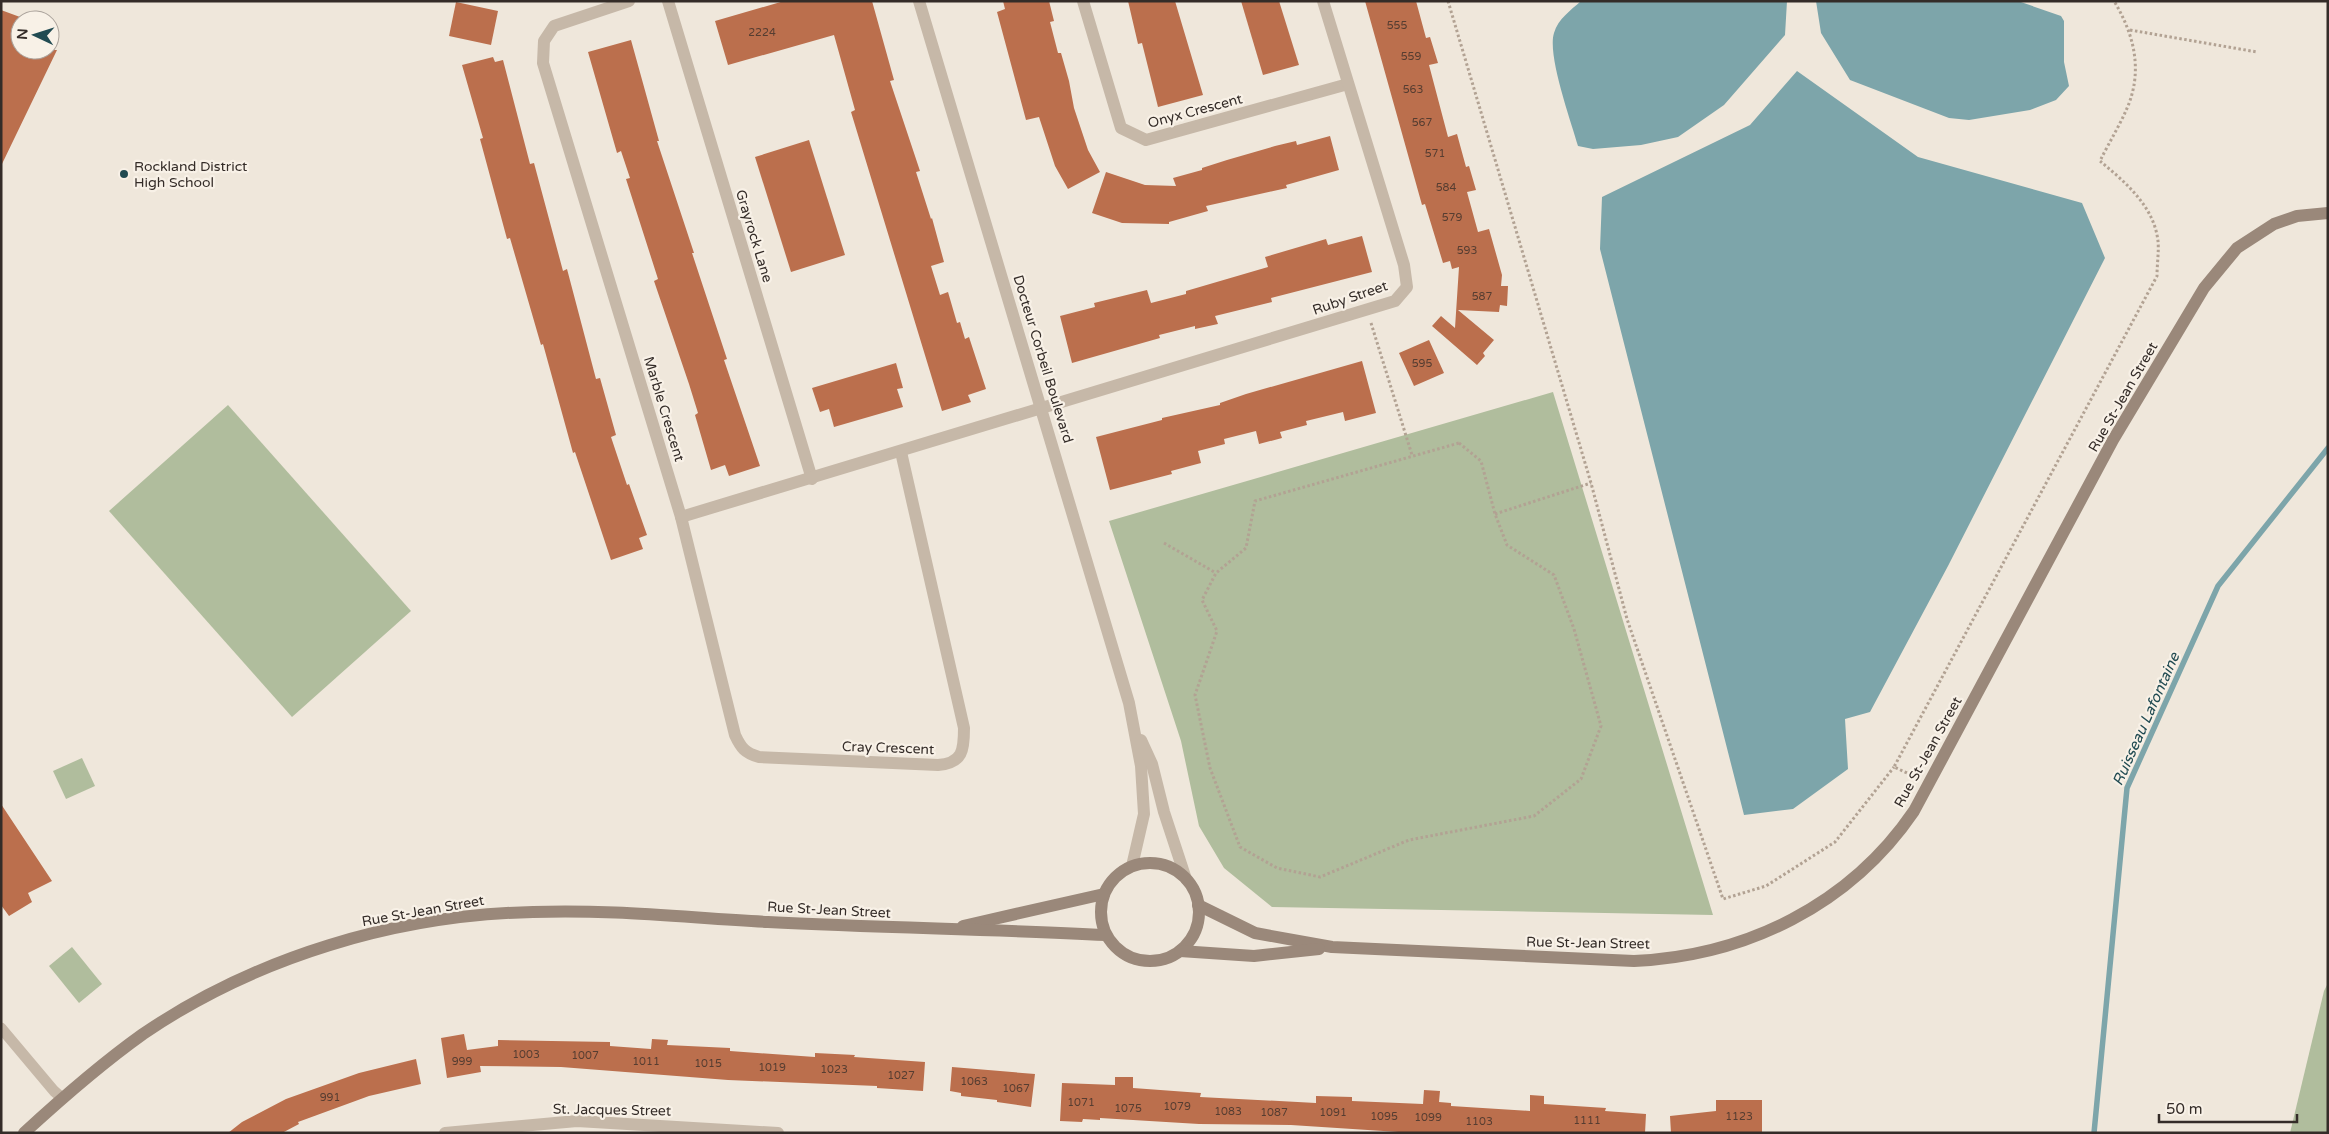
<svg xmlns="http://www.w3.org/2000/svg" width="2329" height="1134" viewBox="0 0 2329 1134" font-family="'Varela Round',sans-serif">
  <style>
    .green { fill: #b0bd9d }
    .water { fill: #7da5aa }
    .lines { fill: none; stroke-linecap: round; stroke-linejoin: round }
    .stream { stroke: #7da5aa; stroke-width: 5.5 }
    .building { fill: #bb6f4d }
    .path { stroke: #b2a293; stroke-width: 3; stroke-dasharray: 2.5 2.5; stroke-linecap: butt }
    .service { stroke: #c6b8a8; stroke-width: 11 }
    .minor { stroke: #c6b8a8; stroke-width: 12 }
    .tertiary { stroke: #c6b8a8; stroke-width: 12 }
    .secondary { stroke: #9a887a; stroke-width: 12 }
    .poi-dot { fill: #214b52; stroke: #f8f1e7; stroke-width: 2 }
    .labels { text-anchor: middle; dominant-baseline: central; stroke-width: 4.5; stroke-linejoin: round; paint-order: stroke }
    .number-label { font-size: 11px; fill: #563d31 }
    .street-label { font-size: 14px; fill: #342c28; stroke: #f8f1e7 }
    .poi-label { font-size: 14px; fill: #342c28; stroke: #f8f1e7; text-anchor: start }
    .water-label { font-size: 15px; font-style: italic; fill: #214b52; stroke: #f8f1e7 }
  </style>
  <rect width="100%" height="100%" fill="#efe7db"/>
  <g class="green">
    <path d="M 1553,392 L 1713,915 L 1272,907 L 1224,868 L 1199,826 L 1181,741 L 1109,521 Z"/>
    <path d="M 228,405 L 411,611 L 292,717 L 109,511 Z"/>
    <path d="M 82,758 L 95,786 L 66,799 L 53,771 Z"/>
    <path d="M 72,947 L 102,984 L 79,1003 L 49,966 Z"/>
    <path d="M 2328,983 L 2328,1133 L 2290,1133 L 2324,991 Z"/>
  </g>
  <g class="water">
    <path d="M 1581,1 L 1787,1 L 1785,35 L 1724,105 L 1678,137 L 1641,145 L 1593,149 L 1578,146 C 1571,121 1547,55 1554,33 C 1558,19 1571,10 1581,1 Z"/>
    <path d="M 1816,1 L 2018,1 L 2061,16 L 2064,21 L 2064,62 L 2069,86 L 2056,100 L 2030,110 L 1969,120 L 1949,118 L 1850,80 L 1821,33 Z"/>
    <path d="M 1797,71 L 1918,157 L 2082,203 L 2105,258 L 1948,566 L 1870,712 L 1845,719 L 1848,769 L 1793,809 L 1744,815 L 1600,249 L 1602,197 L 1750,125 Z"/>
  </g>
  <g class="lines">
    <path class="stream" d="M 2094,1133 L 2127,788 L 2218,586 L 2328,448"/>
  </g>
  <g class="building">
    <path d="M 784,1 L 872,1 L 894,80 L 890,81 L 920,171 L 916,172 L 931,219 L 932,218 L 944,262 L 931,266 L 940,295 L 948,292 L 957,323 L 960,322 L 965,339 L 969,337 L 986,389 L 968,395 L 971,402 L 942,411 L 851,112 L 855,110 L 834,35 L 728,65 L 715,21 Z"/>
    <path d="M 1003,1 L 1049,1 L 1054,21 L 1050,22 L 1058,53 L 1061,53 L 1069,81 L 1074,108 L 1088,150 L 1100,172 L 1068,189 L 1055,166 L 1039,117 L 1026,120 L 997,12 L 1005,9 Z"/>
    <path d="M 1128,1 L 1175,1 L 1203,95 L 1158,107 L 1142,43 L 1138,44 Z"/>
    <path d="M 1241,1 L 1279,1 L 1299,65 L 1263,75 Z"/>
    <path d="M 1365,1 L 1416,1 L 1426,38 L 1430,37 L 1438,63 L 1429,65 L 1448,137 L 1457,134 L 1466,167 L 1469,166 L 1476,190 L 1467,192 L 1478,232 L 1489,229 L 1502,275 L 1501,286 L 1508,286 L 1507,306 L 1500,305 L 1499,312 L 1458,310 L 1494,340 L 1483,353 L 1485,356 L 1477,365 L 1432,326 L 1441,316 L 1455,328 L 1459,267 L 1452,269 L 1450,261 L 1443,263 L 1425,204 L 1422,205 Z"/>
    <path d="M 456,2 L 498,11 L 491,45 L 449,36 Z"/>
    <path d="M 1,10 L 20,17 L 20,50 L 57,50 L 1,166 Z"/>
    <path d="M 631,40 L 659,141 L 657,141 L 694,253 L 692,253 L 727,359 L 724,360 L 760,466 L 729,476 L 725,465 L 711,470 L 695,415 L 698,413 L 689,384 L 654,281 L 658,279 L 626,179 L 630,178 L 621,151 L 617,153 L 588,52 Z"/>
    <path d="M 493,57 L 495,62 L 503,60 L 530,164 L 534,163 L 563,271 L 567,269 L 596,379 L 600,378 L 616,435 L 611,437 L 627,485 L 629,484 L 647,535 L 639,538 L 643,549 L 611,560 L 575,452 L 573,453 L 543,344 L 541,345 L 510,238 L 507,239 L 480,139 L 483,138 L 462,65 Z"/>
    <path d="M 1330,136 L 1339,170 L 1286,185 L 1287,188 L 1206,206 L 1208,211 L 1169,222 L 1169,224 L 1122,223 L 1092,213 L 1106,172 L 1145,185 L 1176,186 L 1173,178 L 1202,170 L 1202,168 L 1227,160 L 1275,146 L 1296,141 L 1297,145 Z"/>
    <path d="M 809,140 L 845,255 L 791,272 L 755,157 Z"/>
    <path d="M 1362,236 L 1372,272 L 1271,298 L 1272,302 L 1215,316 L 1218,324 L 1195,329 L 1195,326 L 1159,335 L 1160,338 L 1072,363 L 1060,316 L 1095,307 L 1094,303 L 1147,290 L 1151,303 L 1186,294 L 1186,291 L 1268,267 L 1265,257 L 1326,239 L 1328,245 Z"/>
    <path d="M 1429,340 L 1444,373 L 1414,386 L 1399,353 Z"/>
    <path d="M 1362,361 L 1376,413 L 1345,421 L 1343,412 L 1306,421 L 1307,425 L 1280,432 L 1282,438 L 1259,444 L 1256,431 L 1224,439 L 1225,444 L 1198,451 L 1201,463 L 1171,471 L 1172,474 L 1110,490 L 1096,437 L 1162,420 L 1162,418 L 1220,405 L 1220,403 L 1246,394 Z"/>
    <path d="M 896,363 L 903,388 L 897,389 L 903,407 L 834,427 L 829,409 L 820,412 L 812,388 Z"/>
    <path d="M 1,804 L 52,881 L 28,893 L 32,902 L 9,916 L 1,905 Z"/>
    <path d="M 464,1034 L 467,1050 L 498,1046 L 498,1040 L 610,1042 L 610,1046 L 651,1049 L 652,1039 L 668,1040 L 667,1045 L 730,1048 L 730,1051 L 815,1057 L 815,1053 L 855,1055 L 854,1057 L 925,1062 L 923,1091 L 877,1088 L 877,1086 L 728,1080 L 561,1067 L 480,1066 L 481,1072 L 447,1078 L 441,1038 Z"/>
    <path d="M 416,1059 L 421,1084 L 369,1096 L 298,1122 L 299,1124 L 282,1133 L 228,1133 L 242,1122 L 286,1099 L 359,1073 Z"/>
    <path d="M 952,1067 L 1035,1074 L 1031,1107 L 997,1102 L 997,1100 L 961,1096 L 961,1093 L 950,1091 Z"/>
    <path d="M 1115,1077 L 1133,1077 L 1133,1088 L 1201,1093 L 1200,1097 L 1316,1103 L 1316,1096 L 1352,1097 L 1352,1101 L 1423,1104 L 1424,1090 L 1440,1091 L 1439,1102 L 1451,1103 L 1451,1106 L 1530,1111 L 1530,1095 L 1544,1096 L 1544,1104 L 1606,1108 L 1605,1111 L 1646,1114 L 1645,1133 L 1414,1133 L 1291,1125 L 1199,1124 L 1100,1118 L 1100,1120 L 1083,1119 L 1082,1122 L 1060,1121 L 1062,1083 L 1115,1085 Z"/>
    <path d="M 1716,1100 L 1762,1100 L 1762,1132 L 1671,1133 L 1670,1116 L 1716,1111 Z"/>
  </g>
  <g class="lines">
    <g class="path">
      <path d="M 1448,1 L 1591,483 L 1627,619 L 1723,899 L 1766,886 L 1835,842 L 1894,767"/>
      <path d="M 2130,30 L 2257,52"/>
      <path d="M 1371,323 L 1412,455"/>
      <path d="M 1459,443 L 1481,461 L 1495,514 L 1507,545 L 1554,575 L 1574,629 L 1601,726 L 1581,779 L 1534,816 L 1409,840 L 1320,877 L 1277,868 L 1240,847 L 1210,768 L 1195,695 L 1217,631 L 1202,600 L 1216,573 L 1246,548 L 1255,501 Z"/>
      <path d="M 1495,514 L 1591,483"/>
      <path d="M 1164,543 L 1216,573"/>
      <path d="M 1916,777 L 1894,767 L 2157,276 C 2157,264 2159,252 2158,241 C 2154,206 2125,182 2100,161 C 2109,142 2127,114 2132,94 C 2141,61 2131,29 2114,1"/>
    </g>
    <path class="service" d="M 1,1028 L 54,1091 L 62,1098"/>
    <g class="minor">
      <path d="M 629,1 L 554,26 L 544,41 L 543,63 L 681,517 L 735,735 C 741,748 745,753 759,757 L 938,765 C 963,763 964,750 964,728 L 901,452"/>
      <path d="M 668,1 L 812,479"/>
      <path d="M 1083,1 L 1121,128 L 1146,140 L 1348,84"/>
      <path d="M 681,517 L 1395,301 L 1407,287 L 1404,265 L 1323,1"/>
      <path d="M 445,1133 L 577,1121 L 778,1133"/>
    </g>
    <g class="tertiary">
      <path d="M 919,1 L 1129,703 L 1141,766 L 1144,814 L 1132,866"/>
      <path d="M 1141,740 L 1152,764 L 1164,812 L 1186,879"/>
    </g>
    <g class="secondary">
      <circle cx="1150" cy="912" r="49"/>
      <path d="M 1198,905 L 1255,933 L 1332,947 L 1634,961 C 1746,956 1850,905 1914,811 L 2113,440 L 2204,288 L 2237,248 L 2274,224 L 2297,216 L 2328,213"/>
      <path d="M 963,926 L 1104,894"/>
      <path d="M 1180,951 L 1254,956 L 1319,949"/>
      <path d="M 24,1133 C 62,1098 101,1064 143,1034 C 256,957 396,915 533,912 C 611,909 689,918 768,922 C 881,928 994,929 1106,935"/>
    </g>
  </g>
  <circle class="poi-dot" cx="124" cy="174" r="5"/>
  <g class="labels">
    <g class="number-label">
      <text x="1397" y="25">555</text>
      <text x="762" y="32">2224</text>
      <text x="1411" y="56">559</text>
      <text x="1413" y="89">563</text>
      <text x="1422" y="122">567</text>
      <text x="1435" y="153">571</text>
      <text x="1446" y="187">584</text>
      <text x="1452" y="217">579</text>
      <text x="1467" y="250">593</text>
      <text x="1482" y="296">587</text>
      <text x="1422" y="363">595</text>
      <text x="526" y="1054">1003</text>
      <text x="585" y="1055">1007</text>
      <text x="462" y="1061">999</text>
      <text x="646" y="1061">1011</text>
      <text x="708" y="1063">1015</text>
      <text x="772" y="1067">1019</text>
      <text x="834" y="1069">1023</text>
      <text x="901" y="1075">1027</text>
      <text x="974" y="1081">1063</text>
      <text x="1016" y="1088">1067</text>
      <text x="330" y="1097">991</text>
      <text x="1081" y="1102">1071</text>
      <text x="1177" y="1106">1079</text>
      <text x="1128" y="1108">1075</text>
      <text x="1228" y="1111">1083</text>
      <text x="1274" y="1112">1087</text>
      <text x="1333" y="1112">1091</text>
      <text x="1384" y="1116">1095</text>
      <text x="1739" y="1116">1123</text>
      <text x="1428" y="1117">1099</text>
      <text x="1587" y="1120">1111</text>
      <text x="1479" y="1121">1103</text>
    </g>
    <g class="street-label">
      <text transform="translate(1195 111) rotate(-15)">Onyx Crescent</text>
      <text transform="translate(754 236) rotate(73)">Grayrock Lane</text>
      <text transform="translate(1350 298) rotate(-19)">Ruby Street</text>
      <text transform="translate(1043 359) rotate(73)">Docteur Corbeil Boulevard</text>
      <text transform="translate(2123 397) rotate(-60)">Rue St-Jean Street</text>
      <text transform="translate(664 409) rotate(73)">Marble Crescent</text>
      <text transform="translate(888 748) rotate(2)">Cray Crescent</text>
      <text transform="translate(1928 752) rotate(-61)">Rue St-Jean Street</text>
      <text transform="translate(829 910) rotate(3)">Rue St-Jean Street</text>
      <text transform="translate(423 911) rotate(-10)">Rue St-Jean Street</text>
      <text transform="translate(1588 943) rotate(1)">Rue St-Jean Street</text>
      <text transform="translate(612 1110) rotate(1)">St. Jacques Street</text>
    </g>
    <g class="poi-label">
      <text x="134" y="166">Rockland District<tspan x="134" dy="16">High School</tspan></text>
    </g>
    <g class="water-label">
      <text transform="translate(2146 719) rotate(-66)">Ruisseau Lafontaine</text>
    </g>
  </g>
  <rect width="2329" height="1134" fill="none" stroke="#342c28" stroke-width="5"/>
  <g transform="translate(35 35) rotate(274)"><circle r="24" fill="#f8f1e7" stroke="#aaa29b"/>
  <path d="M0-4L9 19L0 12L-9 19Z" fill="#214b52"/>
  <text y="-8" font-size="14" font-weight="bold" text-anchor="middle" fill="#342c28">N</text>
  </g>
  <path d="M2159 1114v8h138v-8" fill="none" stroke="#342c28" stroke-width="2.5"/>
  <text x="2166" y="1114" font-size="15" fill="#342c28" stroke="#f8f1e7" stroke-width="4" paint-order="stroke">50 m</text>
</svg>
